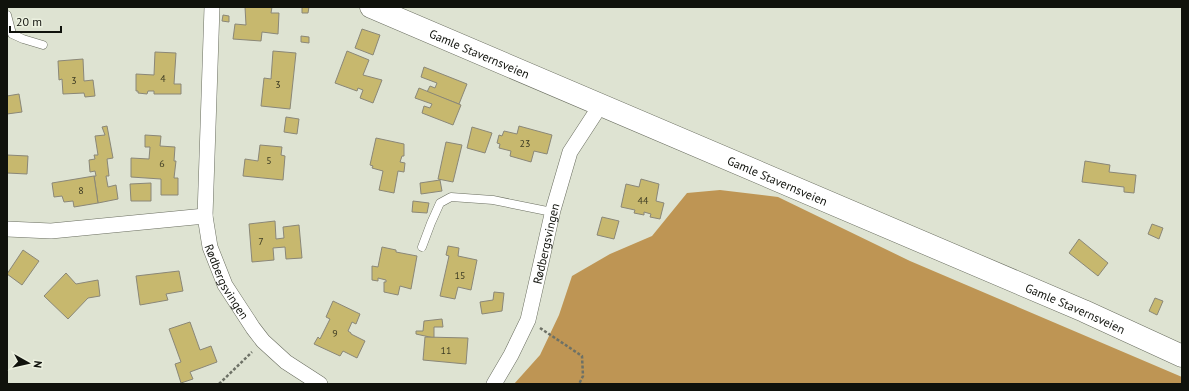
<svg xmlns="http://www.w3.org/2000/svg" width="1189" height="391" viewBox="0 0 1189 391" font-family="'PT Sans',sans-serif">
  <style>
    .forest { fill: #be9554 }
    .building { fill: #c7b86e; stroke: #8a8778 }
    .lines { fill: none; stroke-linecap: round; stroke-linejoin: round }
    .lane-casing { stroke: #696d5f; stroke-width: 9 }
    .street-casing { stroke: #696d5f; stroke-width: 16 }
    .secondary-casing { stroke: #696d5f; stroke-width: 23 }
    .path { stroke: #6d7166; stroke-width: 2.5; stroke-dasharray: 3 2; stroke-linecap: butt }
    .lane { stroke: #fff; stroke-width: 8 }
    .street { stroke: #fff; stroke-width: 15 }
    .secondary { stroke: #fff; stroke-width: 22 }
    .labels { text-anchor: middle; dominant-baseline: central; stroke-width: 3.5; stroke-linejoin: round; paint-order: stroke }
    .number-label { font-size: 10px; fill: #3e3c24 }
    .street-label { font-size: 12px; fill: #10120c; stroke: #ebf0df }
  </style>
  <rect width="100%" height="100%" fill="#dee3d2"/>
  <path class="forest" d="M 720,190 L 778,197 L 910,261 L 1182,377 L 1182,384 L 514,384 L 540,355 L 559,315 L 572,276 L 610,254 L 652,236 L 687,193 Z"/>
  <g class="building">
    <path d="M 245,7 L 272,7 L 271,13 L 279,13 L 278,34 L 262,32 L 261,41 L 233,39 L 235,24 L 246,25 Z"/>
    <path d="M 302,7 L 309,7 L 308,13 L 302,13 Z"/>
    <path d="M 223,15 L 229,16 L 229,22 L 222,21 Z"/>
    <path d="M 362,29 L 380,35 L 373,55 L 355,48 Z"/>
    <path d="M 301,36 L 309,37 L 309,43 L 301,42 Z"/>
    <path d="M 273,51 L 296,53 L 290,109 L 261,106 L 264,78 L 271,79 Z"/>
    <path d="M 347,51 L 369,60 L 363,75 L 382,80 L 373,103 L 360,98 L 363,90 L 358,88 L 357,91 L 335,83 Z"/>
    <path d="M 155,52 L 176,53 L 174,84 L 181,84 L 181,94 L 154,94 L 154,91 L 148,91 L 147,94 L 138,93 L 138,91 L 136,91 L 136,74 L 154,75 Z"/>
    <path d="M 83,59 L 84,81 L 93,80 L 95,96 L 85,97 L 84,93 L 63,94 L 62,79 L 59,80 L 58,61 Z"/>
    <path d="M 424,67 L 467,84 L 459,104 L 427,92 L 430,86 L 435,88 L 437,83 L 421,77 Z"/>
    <path d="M 419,88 L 461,105 L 453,125 L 422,113 L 424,106 L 430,108 L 432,104 L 415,98 Z"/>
    <path d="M 19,94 L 22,112 L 7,114 L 7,96 Z"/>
    <path d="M 286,117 L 299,119 L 297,134 L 284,132 Z"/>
    <path d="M 107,126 L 113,158 L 107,159 L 109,176 L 106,176 L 108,187 L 116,185 L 118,199 L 98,203 L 94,176 L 96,176 L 95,171 L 90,172 L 89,160 L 95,159 L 94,155 L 98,155 L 95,136 L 105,135 L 102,127 Z"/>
    <path d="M 519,126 L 552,135 L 547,154 L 534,151 L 531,162 L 510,156 L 511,151 L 499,148 L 500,144 L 497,143 L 499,135 L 502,136 L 504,131 L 517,134 Z"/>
    <path d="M 472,127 L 492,133 L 485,153 L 467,148 Z"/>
    <path d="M 145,135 L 161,136 L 160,146 L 175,147 L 174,161 L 176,161 L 174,178 L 178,178 L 178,195 L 161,195 L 161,179 L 131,177 L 131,158 L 149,159 L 150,147 L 145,147 Z"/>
    <path d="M 376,138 L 404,144 L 404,156 L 402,156 L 400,162 L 405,163 L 404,172 L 398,171 L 394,193 L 379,190 L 383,171 L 372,168 L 373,166 L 370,165 Z"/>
    <path d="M 446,142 L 462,145 L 453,182 L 438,179 Z"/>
    <path d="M 260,145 L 282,147 L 281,155 L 285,156 L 283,180 L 243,176 L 245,159 L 258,161 Z"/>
    <path d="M 7,155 L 28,156 L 27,174 L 7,173 Z"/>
    <path d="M 1085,161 L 1110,165 L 1109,172 L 1136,175 L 1134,193 L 1124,192 L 1124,187 L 1082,182 Z"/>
    <path d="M 94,176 L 98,203 L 74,207 L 73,201 L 64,202 L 62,196 L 54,197 L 52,183 Z"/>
    <path d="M 641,179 L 659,184 L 656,201 L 664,203 L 660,219 L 650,217 L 651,214 L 644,212 L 644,215 L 634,213 L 635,210 L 621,207 L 626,184 L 639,187 Z"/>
    <path d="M 440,180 L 442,191 L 421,194 L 420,183 Z"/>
    <path d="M 151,183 L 151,201 L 131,201 L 130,184 Z"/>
    <path d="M 413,201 L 429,203 L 427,213 L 412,212 Z"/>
    <path d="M 602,217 L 619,221 L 614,239 L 597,235 Z"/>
    <path d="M 275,221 L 276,239 L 284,238 L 283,227 L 299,225 L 302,258 L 286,259 L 285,247 L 273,248 L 274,260 L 252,262 L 249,224 Z"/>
    <path d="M 1152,224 L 1163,228 L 1159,239 L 1148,234 Z"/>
    <path d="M 1079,239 L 1108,263 L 1098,276 L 1069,253 Z"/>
    <path d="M 448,246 L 459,248 L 458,256 L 477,260 L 471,290 L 458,287 L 455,299 L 440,296 L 449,256 L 446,255 Z"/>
    <path d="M 382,247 L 396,250 L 396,252 L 417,256 L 411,289 L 400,286 L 398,295 L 384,292 L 384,282 L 386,282 L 386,280 L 378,278 L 378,281 L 372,280 L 372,266 L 378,267 Z"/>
    <path d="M 23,250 L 39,261 L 22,285 L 7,274 Z"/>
    <path d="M 179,271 L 183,291 L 166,294 L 168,300 L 140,305 L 136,276 Z"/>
    <path d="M 66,273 L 76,284 L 98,280 L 100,296 L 88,298 L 68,319 L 44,296 Z"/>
    <path d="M 494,292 L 504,293 L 502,311 L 482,314 L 480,302 L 493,300 Z"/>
    <path d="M 1155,298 L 1163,301 L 1157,315 L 1149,311 Z"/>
    <path d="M 333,301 L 360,314 L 356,324 L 352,322 L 348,331 L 351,333 L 351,334 L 365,341 L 357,358 L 343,351 L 340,356 L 314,344 L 318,337 L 320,339 L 330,319 L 326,317 Z"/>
    <path d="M 442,319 L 443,327 L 434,327 L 434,338 L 416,334 L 416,331 L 423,331 L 424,321 Z"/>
    <path d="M 190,322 L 200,350 L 211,346 L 217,362 L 190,372 L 193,379 L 181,383 L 175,364 L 181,362 L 169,329 Z"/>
    <path d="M 425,337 L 468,338 L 466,364 L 423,360 Z"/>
  </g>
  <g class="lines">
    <g class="lane-casing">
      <g id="lane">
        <path d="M 7,15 L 12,34 L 23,39 L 43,45"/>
        <path d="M 422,247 L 431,223 L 440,203 L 451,197 L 493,200 L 552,212"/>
      </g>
    </g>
    <g class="street-casing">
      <g id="street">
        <path id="s1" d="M 212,7 L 205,216 L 210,247 L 225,285 L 253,328 L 263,341 L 286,362 L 320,384"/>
        <path d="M 7,229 L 51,231 L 205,216"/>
        <path id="s2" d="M 494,384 L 511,355 L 528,320 L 553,210 L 570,152 L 600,106"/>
      </g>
    </g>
    <g class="secondary-casing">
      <g id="secondary">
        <path id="s3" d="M 371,7 L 1084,311 L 1182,356"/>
      </g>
    </g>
    <g class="path">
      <path d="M 540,328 L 582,356 L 583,376 L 579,384"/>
      <path d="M 219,384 L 252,352"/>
    </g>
    <use href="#lane" class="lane"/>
    <use href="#street" class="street"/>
    <use href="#secondary" class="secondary"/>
  </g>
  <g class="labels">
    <g class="number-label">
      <text x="163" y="78">4</text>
      <text x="74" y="80">3</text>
      <text x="278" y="84">3</text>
      <text x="525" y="143">23</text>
      <text x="269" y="160">5</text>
      <text x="162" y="163">6</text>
      <text x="81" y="190">8</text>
      <text x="643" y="200">44</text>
      <text x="261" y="241">7</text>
      <text x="460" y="275">15</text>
      <text x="335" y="333">9</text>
      <text x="446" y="350">11</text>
    </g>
    <g class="street-label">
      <text stroke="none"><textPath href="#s3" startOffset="118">Gamle Stavernsveien</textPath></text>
      <text stroke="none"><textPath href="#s3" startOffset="442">Gamle Stavernsveien</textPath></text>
      <text stroke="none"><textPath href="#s2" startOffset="151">Rødbergsvingen</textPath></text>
      <text stroke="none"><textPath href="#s1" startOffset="279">Rødbergsvingen</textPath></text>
      <text stroke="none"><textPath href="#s3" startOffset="766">Gamle Stavernsveien</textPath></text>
    </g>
  </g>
  <rect width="1189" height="391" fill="none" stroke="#10120c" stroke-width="16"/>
  <g transform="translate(28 363) rotate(98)" stroke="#ebf0df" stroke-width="3" paint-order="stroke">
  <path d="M0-3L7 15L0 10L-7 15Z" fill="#10120c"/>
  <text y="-6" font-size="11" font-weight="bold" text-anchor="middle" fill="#10120c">N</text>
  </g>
  <path d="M10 26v6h51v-6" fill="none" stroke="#10120c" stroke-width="2"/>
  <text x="16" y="26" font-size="12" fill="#10120c" stroke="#ebf0df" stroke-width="3" paint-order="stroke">20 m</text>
</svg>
